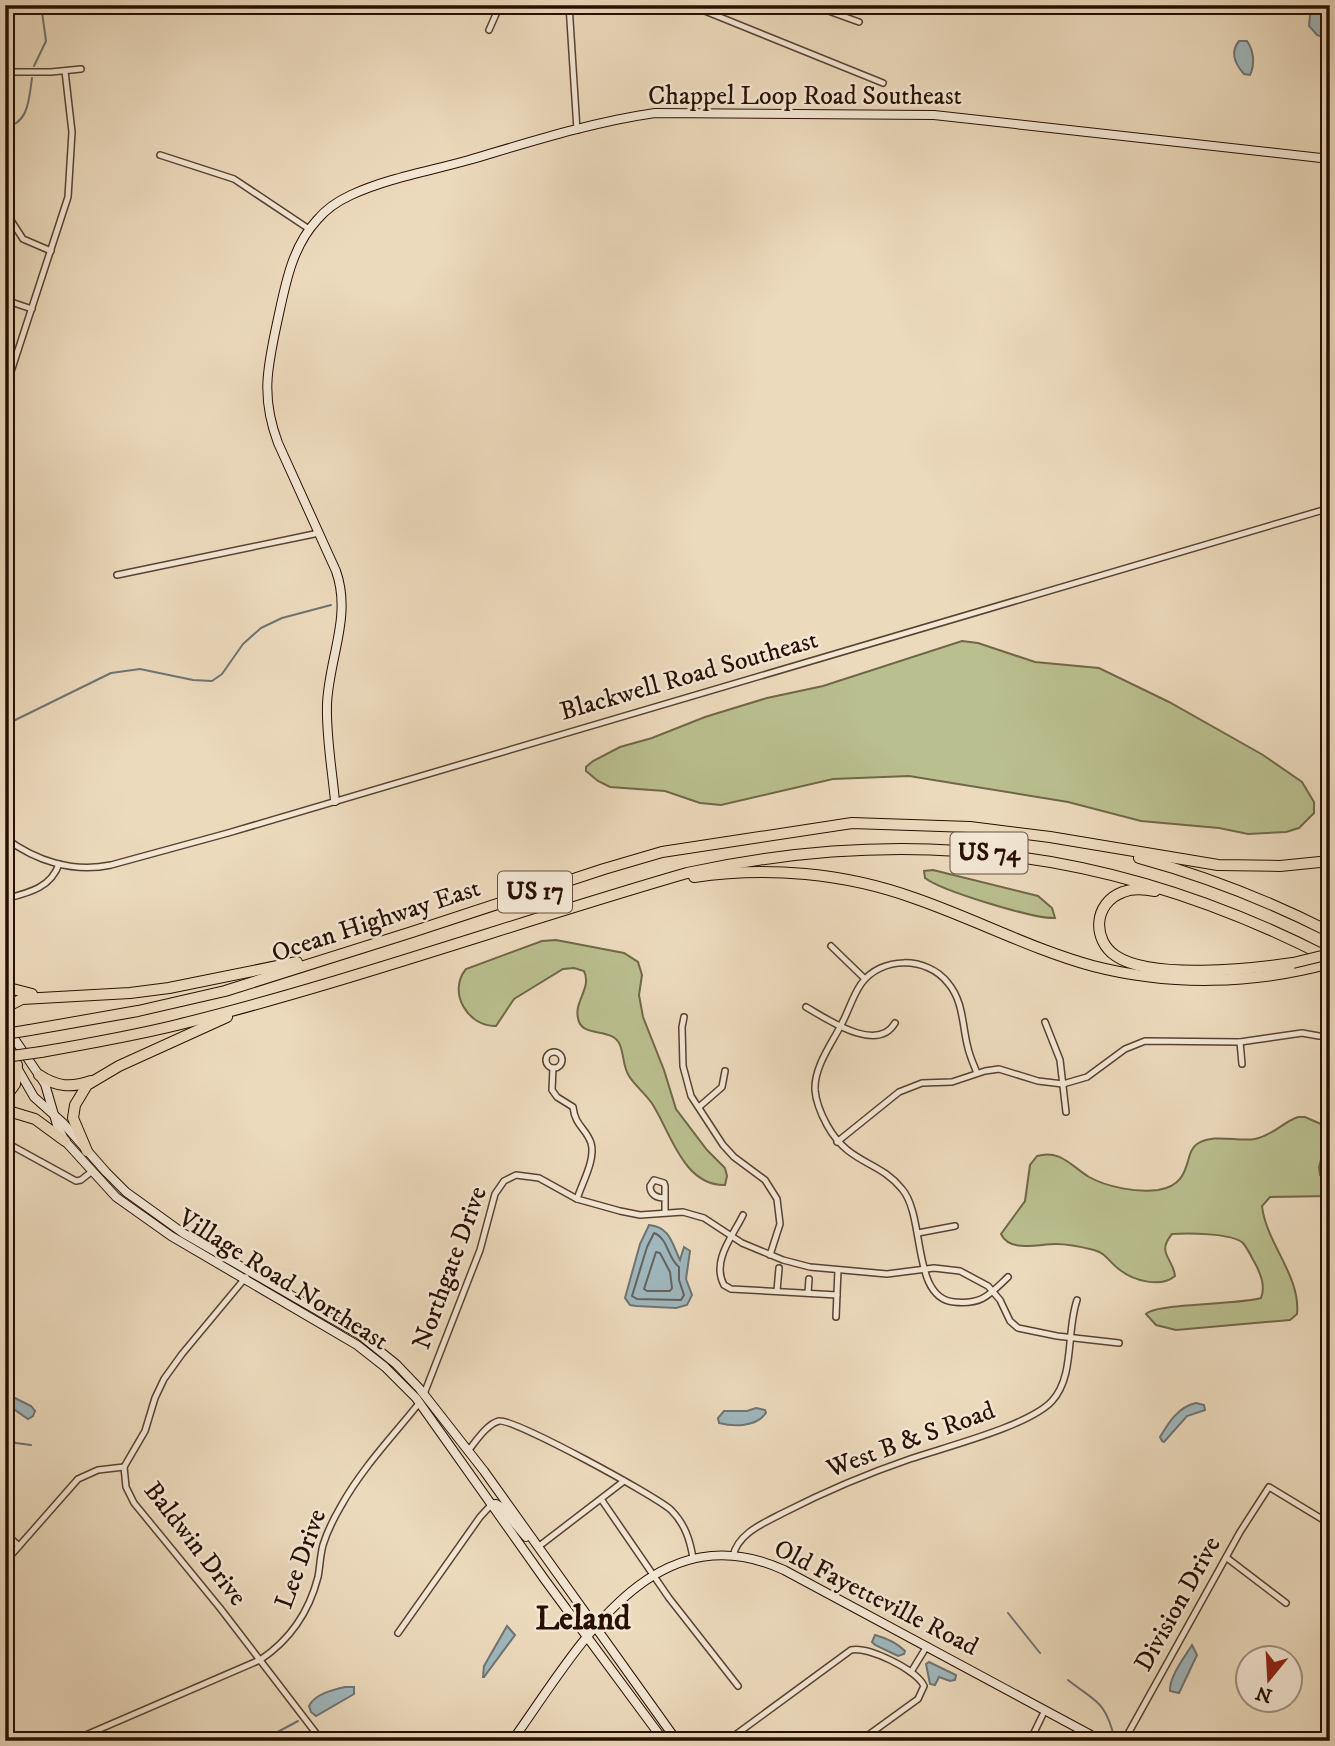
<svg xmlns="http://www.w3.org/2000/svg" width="1335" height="1746" viewBox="0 0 1335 1746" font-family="'IM FELL DW Pica',serif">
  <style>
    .green { fill: #babf8f; stroke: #706748; stroke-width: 2 }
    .water { fill: #9fb7bd; stroke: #6f7472; stroke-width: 2 }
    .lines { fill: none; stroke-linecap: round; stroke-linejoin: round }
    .shore { stroke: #63635f; stroke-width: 2 }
    .stream { stroke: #6f7472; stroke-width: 2 }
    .street-casing { stroke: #584230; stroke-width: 8 }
    .secondary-casing { stroke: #270f01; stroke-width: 10 }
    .highway-casing { stroke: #270f01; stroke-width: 12 }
    .street { stroke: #f3e7d4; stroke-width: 5 }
    .secondary { stroke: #f3e7d4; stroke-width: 8 }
    .highway { stroke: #ecdabd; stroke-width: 10 }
    .highway-bridge-casing { stroke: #270f01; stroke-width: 12; stroke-linecap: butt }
    .highway-bridge { stroke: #ecdabd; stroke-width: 10 }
    .labels { text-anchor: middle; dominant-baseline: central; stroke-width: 5; stroke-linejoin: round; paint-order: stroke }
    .shield { fill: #f3e7d4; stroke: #645040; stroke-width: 2 }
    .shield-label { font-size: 24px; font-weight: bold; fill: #270f01 }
    .street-label { font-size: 26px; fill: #270f01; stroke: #f3e7d4 }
    .district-label { font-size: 33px; font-weight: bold; fill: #270f01; stroke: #f3e7d4 }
  </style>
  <rect width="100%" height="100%" fill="#ecdabd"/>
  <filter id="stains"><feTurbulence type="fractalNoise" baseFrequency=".00286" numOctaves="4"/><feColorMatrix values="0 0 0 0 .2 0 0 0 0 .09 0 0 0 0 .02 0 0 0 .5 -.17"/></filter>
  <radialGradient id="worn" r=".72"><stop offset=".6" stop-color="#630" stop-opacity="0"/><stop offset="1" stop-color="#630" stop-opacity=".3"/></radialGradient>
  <g class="green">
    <path d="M 962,641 L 978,643 L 1035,662 L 1099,668 L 1169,702 L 1263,755 L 1302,782 L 1314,802 L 1314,813 L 1299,828 L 1286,832 L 1248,834 L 1219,828 L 1141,821 L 1068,802 L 909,776 L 833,779 L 721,805 L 700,803 L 665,791 L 610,787 L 598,781 L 586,771 L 586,767 L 593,761 L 620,747 L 652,738 L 705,717 L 767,698 L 823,686 Z"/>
    <path d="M 933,870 L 1038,896 L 1052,908 L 1055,918 C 1034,919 942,891 925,878 L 924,871 Z"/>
    <path d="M 556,940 L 624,953 L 638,962 L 642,975 L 639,995 L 643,1017 L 664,1070 L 676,1109 L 707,1150 L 725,1168 L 727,1176 L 725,1185 C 684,1186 671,1134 653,1105 C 647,1095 636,1087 629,1076 C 623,1067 624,1055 620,1045 C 612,1026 581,1039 578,1018 C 574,1001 592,988 584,971 L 574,968 L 563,969 L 527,991 L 514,999 L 496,1026 C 468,1027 447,992 466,969 L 542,941 Z"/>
    <path d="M 1298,1117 L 1305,1117 L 1330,1128 L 1330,1155 L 1321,1160 L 1319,1167 L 1320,1175 L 1330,1179 L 1330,1196 L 1270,1197 L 1262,1206 C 1266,1243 1301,1276 1297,1314 L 1290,1320 L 1176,1330 L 1156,1325 L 1146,1314 C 1156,1303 1238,1305 1261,1298 C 1265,1287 1262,1278 1257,1267 C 1253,1260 1248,1249 1243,1243 C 1232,1233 1187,1233 1172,1234 C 1156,1253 1173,1258 1175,1276 C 1161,1288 1134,1281 1120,1270 C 1110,1263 1106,1253 1094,1250 C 1082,1247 1068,1244 1056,1244 C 1038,1244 1010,1253 1001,1234 L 1025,1201 L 1030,1165 L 1037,1156 C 1060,1149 1071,1166 1089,1177 C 1107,1187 1137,1193 1158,1190 C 1194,1184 1183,1153 1197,1144 C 1214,1133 1237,1142 1255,1139 C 1272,1136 1283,1122 1298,1117 Z"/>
  </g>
  <g class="water">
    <path d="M 1311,5 L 1330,5 L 1325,38 L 1317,35 L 1309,26 Z"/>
    <path d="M 1239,41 L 1247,41 C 1254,51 1255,64 1250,75 L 1244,74 C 1235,64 1230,52 1239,41 Z"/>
    <path d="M 649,1225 C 670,1227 672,1243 680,1260 L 684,1247 L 690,1251 L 686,1279 L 692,1295 L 687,1305 L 676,1308 L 636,1306 L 630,1305 L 625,1298 L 640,1244 Z"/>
    <path d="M 5,1393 L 31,1406 L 35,1411 L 33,1416 L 28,1419 L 5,1403 Z"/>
    <path d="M 1196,1403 L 1204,1405 L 1205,1410 L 1187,1416 L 1164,1442 L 1162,1441 L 1160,1437 C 1169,1422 1178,1407 1196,1403 Z"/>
    <path d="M 756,1408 L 765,1410 L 766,1413 C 756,1427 734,1427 719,1423 L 718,1418 L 724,1411 L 747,1411 Z"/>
    <path d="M 507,1626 L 515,1635 L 484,1677 L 483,1677 L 484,1666 Z"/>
    <path d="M 875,1635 C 886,1638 897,1643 905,1651 L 904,1654 L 898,1656 L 875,1645 L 872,1642 Z"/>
    <path d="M 1192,1645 L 1197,1655 L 1179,1693 L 1170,1691 C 1169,1677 1184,1658 1192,1645 Z"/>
    <path d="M 929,1662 L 956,1675 L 955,1680 L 950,1681 L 939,1677 L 935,1685 L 930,1684 L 926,1664 Z"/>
    <path d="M 345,1687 L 354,1687 L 354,1694 L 316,1716 L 311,1712 L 309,1706 C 315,1694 332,1690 345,1687 Z"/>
  </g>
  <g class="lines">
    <g class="shore">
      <path d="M 654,1233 C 669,1239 667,1258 679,1267 L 679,1280 L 684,1295 L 681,1300 L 637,1299 L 632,1296 L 647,1247 Z"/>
      <path d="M 656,1252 L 660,1253 L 670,1272 L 672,1288 L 670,1291 L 647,1291 L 644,1289 Z"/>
    </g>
    <g class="stream">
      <path d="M 34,66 L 46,41 L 41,5"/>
      <path d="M 5,127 C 29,124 29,98 32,78"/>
      <path d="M 5,725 L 111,673 L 140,669 L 193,680 L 212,681 L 222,674 L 243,644 L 261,628 L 282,618 L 331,605"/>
      <path d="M 5,1438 L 16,1443 L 31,1445"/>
      <path d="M 1008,1613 L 1040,1653"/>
      <path d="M 1068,1680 C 1097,1703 1105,1700 1115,1740"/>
      <path d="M 261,1741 L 298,1721"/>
    </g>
    <g class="street-casing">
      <g id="street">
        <path d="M 569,5 L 577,130"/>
        <path d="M 690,5 L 883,83"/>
        <path d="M 812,5 L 859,22"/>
        <path d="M 408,9 L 409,5"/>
        <path d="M 489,30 L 500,5"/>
        <path d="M 5,72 L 51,72 L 81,69"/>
        <path d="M 160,155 L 234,179 L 309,229"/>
        <path d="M 5,211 L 23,239 L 51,251"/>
        <path d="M 5,300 L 32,309"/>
        <path d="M 5,390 L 68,197 L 72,132 L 65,71"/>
        <path d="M 117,575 L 319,533"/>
        <path d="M 5,838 C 36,861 73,873 111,865 L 228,833 L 1330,508"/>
        <path d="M 5,899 C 28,893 51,888 59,864"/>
        <path d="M 831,946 L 865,979"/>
        <path d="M 806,1007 C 827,1019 877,1054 895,1023"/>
        <path d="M 684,1017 L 682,1027 L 683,1066 L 691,1096 L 723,1145 L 734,1157 L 765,1180 L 777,1199 L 780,1224 L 770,1255"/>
        <path d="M 1045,1022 L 1060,1060 L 1066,1112"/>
        <path d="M 1240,1042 L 1242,1064"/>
        <circle cx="554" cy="1060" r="8"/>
        <path d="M 553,1068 L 552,1090 L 557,1097 L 573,1107 C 575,1126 586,1128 591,1143 C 596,1159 582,1183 577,1199"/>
        <path d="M 977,1073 C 974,1065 970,1057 968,1048 C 962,1026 964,1002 948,983 C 927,956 881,956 861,984 C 852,997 848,1013 840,1027 C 830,1046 814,1068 815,1090 C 816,1103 821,1114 827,1125 C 849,1165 879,1160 902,1189 C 926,1217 911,1298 954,1302 C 982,1305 989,1295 1008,1277"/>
        <path d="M 699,1107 L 722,1087 L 725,1071"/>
        <path d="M 5,1142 L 76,1181 L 81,1180 L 91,1172"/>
        <path d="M 837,1142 L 899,1092 L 922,1083 L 952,1082 L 985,1071 L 999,1069 L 1038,1081 L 1063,1084 L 1087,1077 L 1125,1049 L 1145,1041 L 1240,1042 L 1302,1033 L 1319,1036"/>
        <path d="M 665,1212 L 665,1186 L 664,1183 L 654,1180 L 650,1186 C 650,1195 657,1198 665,1198"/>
        <path d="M 743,1215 C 733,1236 711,1261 724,1285 L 731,1289 L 837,1295"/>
        <path d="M 918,1233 L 955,1226"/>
        <path d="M 777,1291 L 779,1268"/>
        <path d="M 808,1293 L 809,1279"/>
        <path d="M 836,1317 L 838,1270"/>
        <path d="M 424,1394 L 480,1250 L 495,1194 L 504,1181 L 516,1175 L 539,1178 L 577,1199 L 620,1211 L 640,1215 L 683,1212 L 704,1218 L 742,1243 L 783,1260 L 810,1267 L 887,1274 L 934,1268 L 960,1271 L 988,1286 L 1000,1300 L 1010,1321 L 1018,1328 L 1057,1336 L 1119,1343"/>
        <path d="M 468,1451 C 476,1441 487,1424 499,1421 C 513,1418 656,1496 671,1510 C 685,1524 690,1540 693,1558"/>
        <path d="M 124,1467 L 126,1487 L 134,1503 L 220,1608 L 322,1741"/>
        <path d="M 601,1499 L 669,1598 L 738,1686"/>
        <path d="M 5,1533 L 19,1546"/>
        <path d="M 538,1547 L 624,1481"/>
        <path d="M 733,1556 C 738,1533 764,1523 783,1513 C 824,1492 866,1474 910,1459 C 945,1447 1029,1426 1052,1401 C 1075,1376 1066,1332 1077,1300"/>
        <path d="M 1227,1558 L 1286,1603"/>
        <path d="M 5,1562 L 78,1479 L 98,1470 L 124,1467 L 145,1431 L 155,1398 L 164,1379 L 182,1354 L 246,1277"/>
        <path d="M 398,1633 L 480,1517 L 491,1505"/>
        <path d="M 911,1672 L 927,1646"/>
        <path d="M 72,1741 L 260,1660 C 290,1640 309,1612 318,1577 C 320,1567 320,1556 323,1545 C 327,1532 334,1518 341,1506 C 362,1468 393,1436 420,1402"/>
        <path d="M 727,1741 L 851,1650 C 868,1646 917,1670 924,1686 L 918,1699 L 860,1741"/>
        <path d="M 1030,1741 L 1045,1710"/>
        <path d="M 1124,1741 L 1240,1532 L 1269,1487 L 1330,1524"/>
      </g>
    </g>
    <g class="secondary-casing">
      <g id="secondary">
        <path d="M 335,801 C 332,769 326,736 327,704 C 329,658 352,616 336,571 L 278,443 C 261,398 267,369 277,323 C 285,287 291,248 317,220 C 326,209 338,201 351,195 C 388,178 430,171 469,160 C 530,142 592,122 655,113 L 934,115 L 1330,159"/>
        <path d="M 5,1025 L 45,1084 L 57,1125 L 65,1141 L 116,1197 L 171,1236 L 357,1345 L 385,1367 L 416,1398 L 545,1580 L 664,1741"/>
        <path d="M 5,1047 L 34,1097 L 63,1123 L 106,1172 L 126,1192 L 183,1233 L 360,1335 L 396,1364 L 419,1388 L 484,1471 L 677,1741"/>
        <path d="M 491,1505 L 496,1504 L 501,1507 L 526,1537"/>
        <path d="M 512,1741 C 576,1652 651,1509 784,1570 L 1102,1741"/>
      </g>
    </g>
    <g class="highway-casing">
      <g id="highway">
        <path d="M 1139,858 C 1205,876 1269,901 1330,932"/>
        <path d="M 694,877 C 767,866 845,873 914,898 C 975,919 1031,949 1093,966 C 1170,986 1254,984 1330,963"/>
        <path d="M 1155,891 C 1144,889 1133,888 1123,892 C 1093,903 1092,940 1116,956 C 1152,980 1252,969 1293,963"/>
        <path d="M 5,987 L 32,994"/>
        <path d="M 5,1018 L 10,1005 L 22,999 L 130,993 L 169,988 L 297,962"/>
        <path d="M 30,1030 L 138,1011 L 225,991 L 412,932 L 604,869 L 662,852 L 852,823 L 970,827 L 1050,837 L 1218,865 L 1280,866 L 1330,861"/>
        <path d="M 41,1052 C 87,1044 132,1036 177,1025 C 350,982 517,922 687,873 C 916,823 1122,851 1329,958"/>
        <path d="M 39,1075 C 57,1087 71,1088 91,1081"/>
        <path d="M 5,1098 L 15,1084 L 17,1065"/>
        <path d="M 5,1110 L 35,1119 L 65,1141"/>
        <path d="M 87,1151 L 73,1118 L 75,1105 L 87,1085 L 119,1066 L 227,1017"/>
      </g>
    </g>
    <use href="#street" class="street"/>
    <use href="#secondary" class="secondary"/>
    <use href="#highway" class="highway"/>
    <g class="highway-bridge-casing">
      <g id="highway-bridge">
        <path d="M 1293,963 L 1330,954"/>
        <path d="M 5,1034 L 30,1030"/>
        <path d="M 5,1057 L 41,1052"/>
      </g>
    </g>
    <use href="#highway-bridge" class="highway-bridge"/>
  </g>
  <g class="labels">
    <g class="shield">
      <rect x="950.5" y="832.5" width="77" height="41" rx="5"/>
      <rect x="498" y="871.5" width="74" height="41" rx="5"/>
    </g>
    <g class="shield-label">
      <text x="989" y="853">US 74</text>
      <text x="535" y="892">US 17</text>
    </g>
    <g class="street-label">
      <text x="805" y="96">Chappel Loop Road Southeast</text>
      <text transform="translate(689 676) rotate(-16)">Blackwell Road Southeast</text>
      <text transform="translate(376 921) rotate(-18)">Ocean Highway East</text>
      <text transform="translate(450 1268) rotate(-70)">Northgate Drive</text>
      <text transform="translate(283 1280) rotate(32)">Village Road Northeast</text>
      <text transform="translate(911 1440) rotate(-20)">West B &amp; S Road</text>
      <text transform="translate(195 1544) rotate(52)">Baldwin Drive</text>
      <text transform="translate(301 1559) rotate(-70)">Lee Drive</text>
      <text transform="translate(876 1598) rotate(27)">Old Fayetteville Road</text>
      <text transform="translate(1178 1604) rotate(-61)">Division Drive</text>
    </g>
    <g class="district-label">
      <text x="583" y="1619">Leland</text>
    </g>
  </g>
  <rect width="1335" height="1746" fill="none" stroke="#ecdabd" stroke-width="28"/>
  <rect x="7" y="7" width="1321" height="1732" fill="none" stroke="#270f01" stroke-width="3.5"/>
  <rect x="14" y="14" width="1307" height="1718" fill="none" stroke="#270f01" stroke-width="2"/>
  <g transform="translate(1269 1679) rotate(198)"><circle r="33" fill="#f3e7d4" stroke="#a19180" stroke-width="2"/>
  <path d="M0-5L12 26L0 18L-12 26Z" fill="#8f2418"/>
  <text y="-10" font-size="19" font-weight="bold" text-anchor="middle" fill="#270f01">N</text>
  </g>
  <rect width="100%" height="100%" filter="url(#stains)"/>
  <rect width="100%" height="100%" fill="url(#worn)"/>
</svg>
